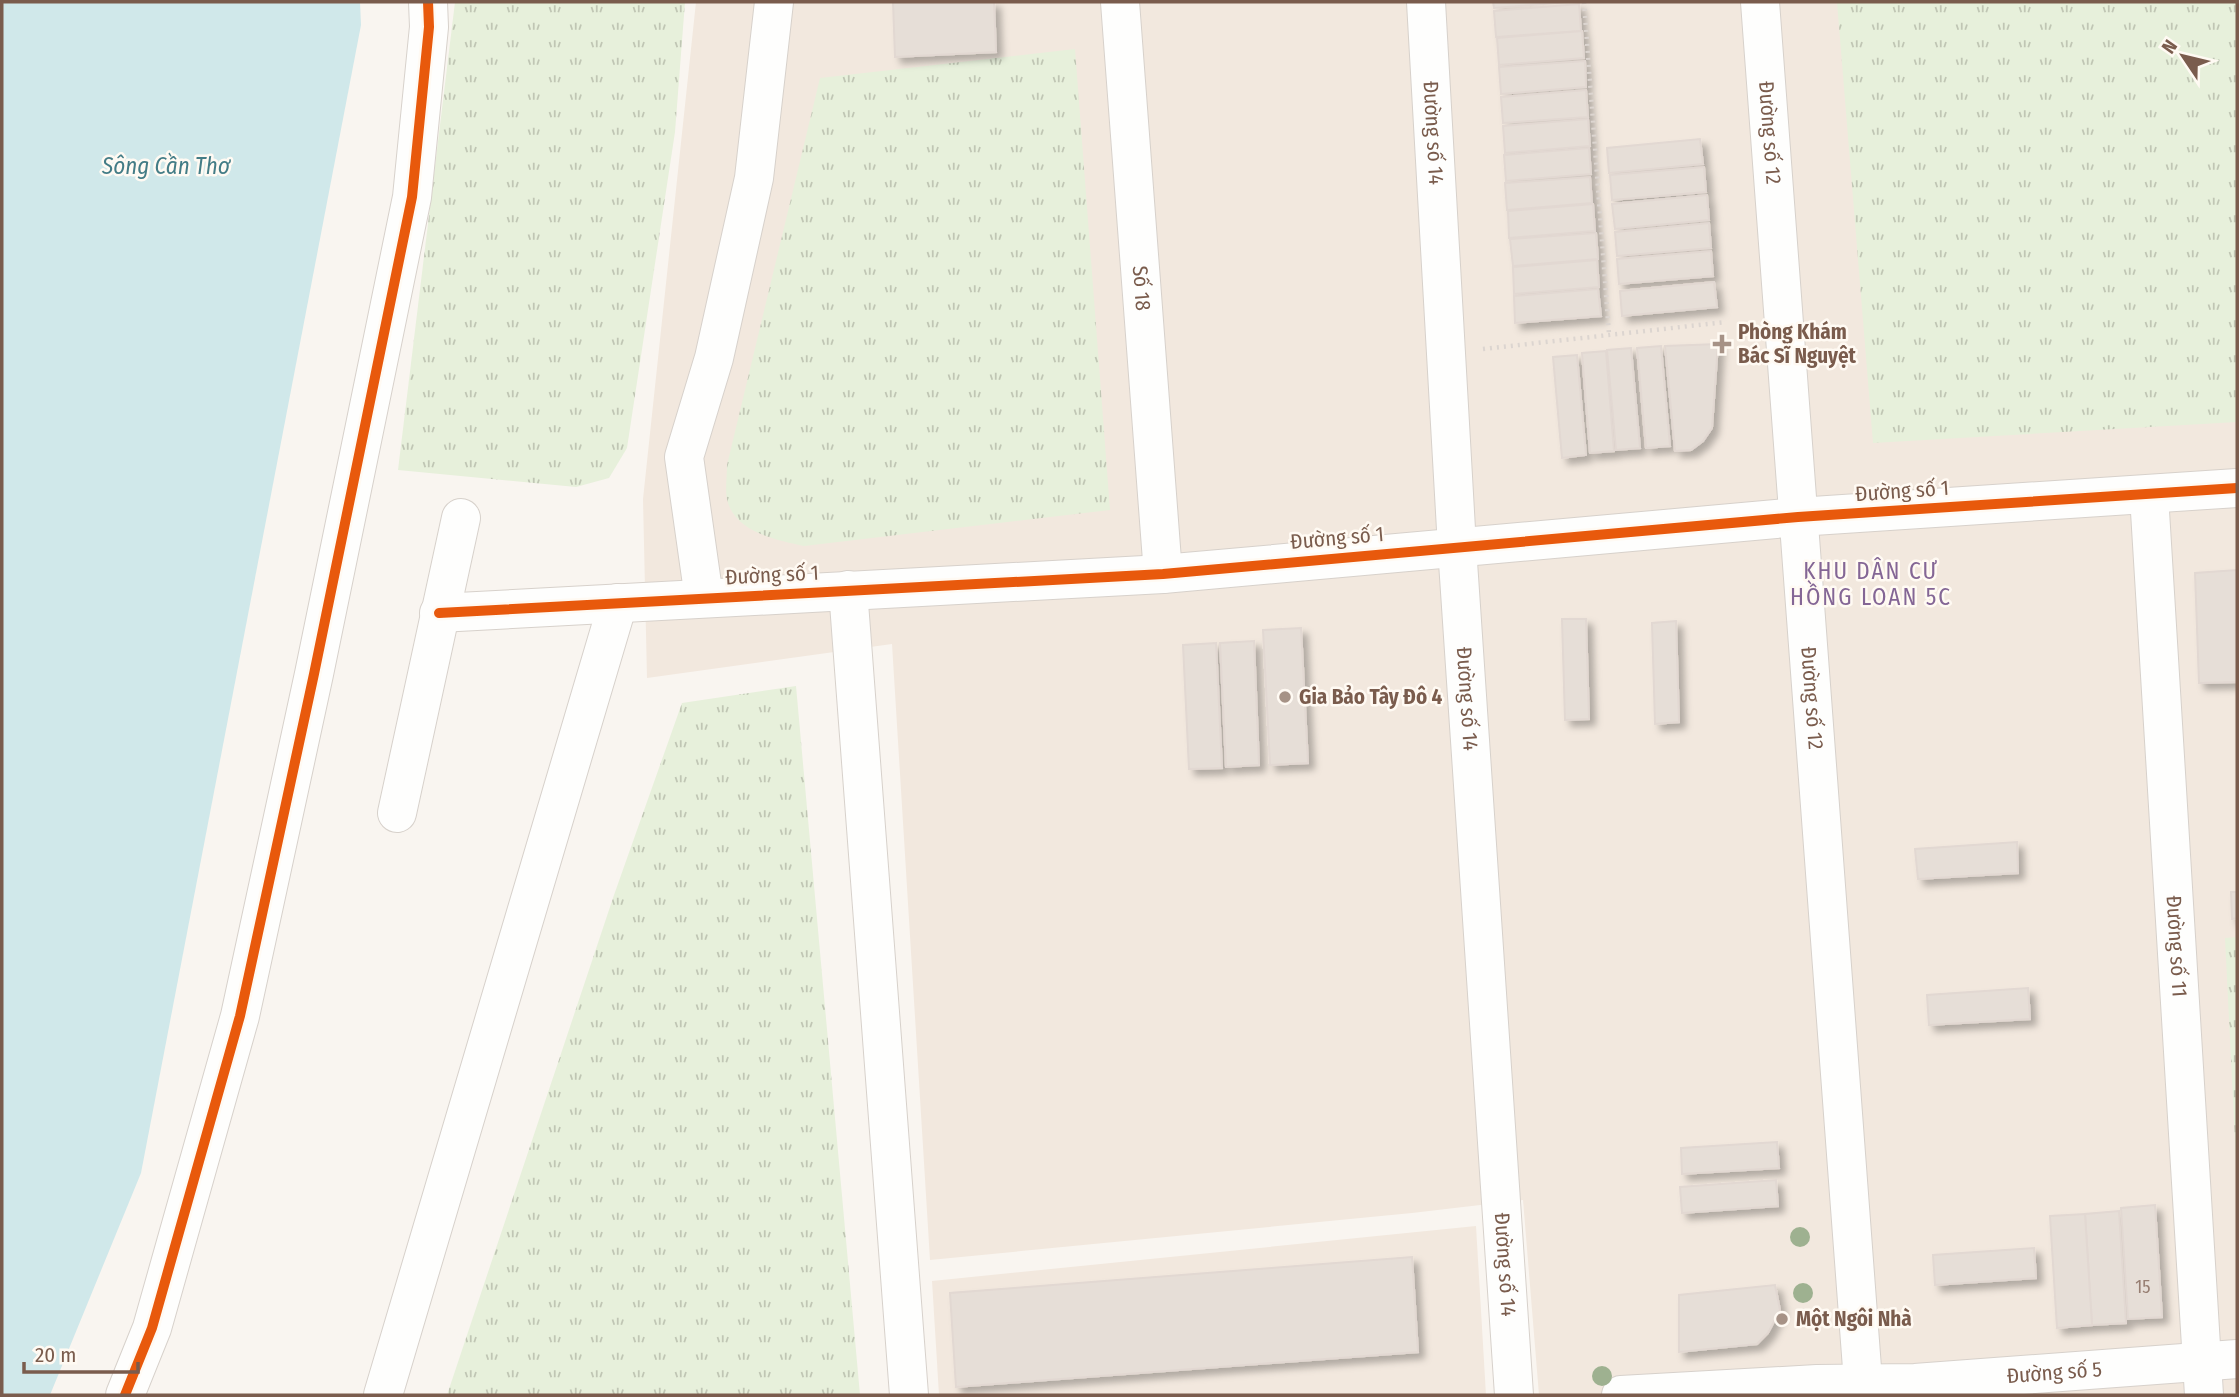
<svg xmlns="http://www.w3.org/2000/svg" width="2239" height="1397" viewBox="0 0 2239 1397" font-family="'Fira Sans Condensed',sans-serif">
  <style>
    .residential { fill: #f2e8de }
    .grass { fill: url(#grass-tufts) }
    .water { fill: #d0e8ea }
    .building { fill: #e6ded7; stroke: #e2d8d2; stroke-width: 2; filter: url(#shadow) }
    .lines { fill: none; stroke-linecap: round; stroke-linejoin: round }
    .minor-casing { stroke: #d7d1cb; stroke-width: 40 }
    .path { stroke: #dcd5d0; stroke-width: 4.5; stroke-dasharray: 2 5; stroke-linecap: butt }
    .minor { stroke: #fefefd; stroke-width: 38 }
    .cycleway-casing { stroke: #fffaf3; stroke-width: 15 }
    .cycleway { stroke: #e8590c; stroke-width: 10 }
    .tree { fill: #9eb190 }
    .poi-dot { fill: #a69286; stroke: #fffaf3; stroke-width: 2.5 }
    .labels { text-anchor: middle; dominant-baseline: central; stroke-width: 5; stroke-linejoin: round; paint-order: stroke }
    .number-label { font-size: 18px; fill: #977e72 }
    .street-label { font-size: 21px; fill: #7a5c4d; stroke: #fffaf3 }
    .poi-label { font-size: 21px; font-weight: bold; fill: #7a5c4d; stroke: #fffaf3; text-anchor: start }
    .water-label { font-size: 23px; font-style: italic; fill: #437c86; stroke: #fffaf3 }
    .neighbourhood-label { font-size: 23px; letter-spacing: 2px; fill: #846695; stroke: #fffaf3 }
  </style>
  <defs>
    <pattern id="grass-tufts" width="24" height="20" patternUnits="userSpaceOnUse" patternTransform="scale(1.75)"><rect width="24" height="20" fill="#e7f0db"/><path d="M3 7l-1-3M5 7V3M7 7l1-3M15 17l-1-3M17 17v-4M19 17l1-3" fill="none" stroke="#c0c6b4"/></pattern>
    <filter id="shadow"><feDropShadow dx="6" dy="6" stdDeviation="3.5" flood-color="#0004"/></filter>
  </defs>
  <rect width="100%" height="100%" fill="#f9f5f0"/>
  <g class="residential">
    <path d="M 696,2 L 2237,2 L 2237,1395 L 1539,1395 L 1523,1200 L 1412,1213 L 930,1260 L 892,644 L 647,678 L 643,499 Z"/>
    <path d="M 1476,1226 L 1486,1395 L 939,1395 L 932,1281 Z"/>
  </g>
  <g class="grass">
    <path d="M 455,2 L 685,2 L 675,132 L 627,448 L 609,478 L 576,487 L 398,470 Z"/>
    <path d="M 1837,2 L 2237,2 L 2237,422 L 1873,443 Z"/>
    <path d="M 1075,49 L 1110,510 L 804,546 C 776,540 734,532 727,499 C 725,489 727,476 727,465 L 820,78 Z"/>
    <path d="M 796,686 L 860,1395 L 447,1395 L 614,895 L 682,703 Z"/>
    <path d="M 2237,937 L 2237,1181 L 2225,938 Z"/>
  </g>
  <path class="water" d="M 2,2 L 360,2 L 361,25 L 141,1173 L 50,1395 L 2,1395 Z"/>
  <g class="building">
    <path d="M 893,2 L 994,2 L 996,52 L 895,57 Z"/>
    <path d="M 1493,2 L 1568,2 L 1494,8 Z"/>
    <path d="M 1579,4 L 1581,31 L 1496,37 L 1494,11 Z"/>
    <path d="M 1582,31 L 1584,58 L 1499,65 L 1497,38 Z"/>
    <path d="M 1585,61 L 1586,87 L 1501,94 L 1499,67 Z"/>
    <path d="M 1586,90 L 1588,117 L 1503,123 L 1501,97 Z"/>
    <path d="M 1588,119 L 1590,146 L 1505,153 L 1503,126 Z"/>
    <path d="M 1700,139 L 1703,164 L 1609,173 L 1607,148 Z"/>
    <path d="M 1589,148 L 1591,174 L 1506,181 L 1504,155 Z"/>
    <path d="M 1704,167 L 1706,192 L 1612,200 L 1610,175 Z"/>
    <path d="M 1590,177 L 1592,203 L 1507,210 L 1505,183 Z"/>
    <path d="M 1707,195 L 1709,220 L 1615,229 L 1612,204 Z"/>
    <path d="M 1593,204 L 1595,231 L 1509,238 L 1508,211 Z"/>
    <path d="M 1709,223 L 1711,248 L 1617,256 L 1615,232 Z"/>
    <path d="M 1596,233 L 1598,259 L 1513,266 L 1510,239 Z"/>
    <path d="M 1711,251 L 1713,276 L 1619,284 L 1617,259 Z"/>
    <path d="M 1597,260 L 1599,287 L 1514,294 L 1513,267 Z"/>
    <path d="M 1714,282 L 1717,307 L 1622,316 L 1620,291 Z"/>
    <path d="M 1598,289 L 1601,316 L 1515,323 L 1514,296 Z"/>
    <path d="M 1718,344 L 1712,428 L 1703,441 L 1691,450 L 1675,451 L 1665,346 Z"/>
    <path d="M 1661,346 L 1670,446 L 1646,448 L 1637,348 Z"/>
    <path d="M 1631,348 L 1640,448 L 1616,450 L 1607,350 Z"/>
    <path d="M 1606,351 L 1614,451 L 1590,453 L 1582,353 Z"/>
    <path d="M 1577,355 L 1586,455 L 1562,458 L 1553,357 Z"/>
    <path d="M 2237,570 L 2237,682 L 2199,683 L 2195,573 Z"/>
    <path d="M 1562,619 L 1586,619 L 1589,719 L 1565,720 Z"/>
    <path d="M 1676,621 L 1679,722 L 1655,724 L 1652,623 Z"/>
    <path d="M 1301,628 L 1308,763 L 1270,765 L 1263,630 Z"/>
    <path d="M 1254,641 L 1259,765 L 1226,767 L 1220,643 Z"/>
    <path d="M 1216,643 L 1222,768 L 1189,769 L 1183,645 Z"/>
    <path d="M 2017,842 L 2018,873 L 1918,879 L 1915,849 Z"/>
    <path d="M 2231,892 L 2237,892 L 2237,918 L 2232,919 Z"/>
    <path d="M 2028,988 L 2030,1019 L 1929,1025 L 1927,995 Z"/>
    <path d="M 1777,1142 L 1779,1168 L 1682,1174 L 1681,1148 Z"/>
    <path d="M 1776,1180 L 1778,1206 L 1682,1213 L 1680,1187 Z"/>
    <path d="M 2155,1205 L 2162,1317 L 2128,1319 L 2121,1208 Z"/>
    <path d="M 2119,1211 L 2126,1323 L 2092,1325 L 2085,1214 Z"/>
    <path d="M 2085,1214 L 2092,1325 L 2057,1328 L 2050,1216 Z"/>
    <path d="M 2034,1248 L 2036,1278 L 1935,1285 L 1933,1255 Z"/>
    <path d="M 1412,1257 L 1418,1352 L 956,1387 L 950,1293 Z"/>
    <path d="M 1775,1285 L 1780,1310 L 1768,1333 L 1757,1344 L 1679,1352 L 1679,1295 Z"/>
  </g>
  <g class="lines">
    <g class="minor-casing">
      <g id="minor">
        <path id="s1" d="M 1120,2 L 1163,574"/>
        <path id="s2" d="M 1426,2 L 1457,547 L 1514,1395"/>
        <path id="s3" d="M 1760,2 L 1864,1395"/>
        <path id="s4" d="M 2149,495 L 2204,1395"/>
        <path d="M 848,590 L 909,1395"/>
        <path d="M 704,598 L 684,457 L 714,358 L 754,178 L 774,2"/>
        <path d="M 439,613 L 1163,574 L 1798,517 L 2237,488"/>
        <path d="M 397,813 L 461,518"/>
        <path d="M 125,1395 L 152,1328 L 240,1016 L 314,674 L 412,197 L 429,27 L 428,2"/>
        <path d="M 383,1395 L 618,603"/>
        <path id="s5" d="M 1621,1395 L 1817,1384 L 1915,1383 L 2237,1359"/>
      </g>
    </g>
    <g class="path">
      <path d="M 1584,2 L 1609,334"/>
      <path d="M 1483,349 L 1726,322"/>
    </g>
    <use href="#minor" class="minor"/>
    <g class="cycleway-casing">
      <g id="cycleway">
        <path d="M 439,613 L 1163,574 L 1798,517 L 2237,488"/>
        <path d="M 125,1395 L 152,1328 L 240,1016 L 314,674 L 412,197 L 429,27 L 428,2"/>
      </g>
    </g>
    <use href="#cycleway" class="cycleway"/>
  </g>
  <g class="tree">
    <circle cx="1800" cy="1237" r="10"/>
    <circle cx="1803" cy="1293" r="10"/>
    <circle cx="1602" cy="1376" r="10"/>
  </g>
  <g class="poi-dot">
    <path d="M1718.5 333.5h7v7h7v7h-7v7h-7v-7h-7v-7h7z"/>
    <circle cx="1285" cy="697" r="7"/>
    <circle cx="1782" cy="1319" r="7"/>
  </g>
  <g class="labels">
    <g class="number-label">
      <text x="2143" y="1287">15</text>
    </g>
    <g class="street-label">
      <text stroke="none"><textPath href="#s2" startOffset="131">Đường số 14</textPath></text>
      <text stroke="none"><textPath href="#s3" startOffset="131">Đường số 12</textPath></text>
      <text stroke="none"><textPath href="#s1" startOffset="287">Số 18</textPath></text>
      <text transform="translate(1902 491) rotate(-4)">Đường số 1</text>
      <text transform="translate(1337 538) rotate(-5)">Đường số 1</text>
      <text transform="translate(772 575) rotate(-3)">Đường số 1</text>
      <text stroke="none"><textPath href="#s2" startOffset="698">Đường số 14</textPath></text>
      <text stroke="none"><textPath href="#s3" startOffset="698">Đường số 12</textPath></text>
      <text stroke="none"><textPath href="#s4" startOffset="452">Đường số 11</textPath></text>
      <text stroke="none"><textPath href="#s2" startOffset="1265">Đường số 14</textPath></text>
      <text stroke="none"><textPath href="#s5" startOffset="434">Đường số 5</textPath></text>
    </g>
    <g class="poi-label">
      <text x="1738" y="332">Phòng Khám<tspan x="1738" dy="24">Bác Sĩ Nguyệt</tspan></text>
      <text x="1299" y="697">Gia Bảo Tây Đô 4</text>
      <text x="1796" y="1319">Một Ngôi Nhà</text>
    </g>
    <g class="water-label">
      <text x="166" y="166">Sông Cần Thơ</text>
    </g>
    <g class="neighbourhood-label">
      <text x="1871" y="571">KHU DÂN CƯ<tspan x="1871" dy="26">HỒNG LOAN 5C</tspan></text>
    </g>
  </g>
  <rect width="2239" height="1397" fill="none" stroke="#7a5c4d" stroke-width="7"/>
  <g transform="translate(2183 56) rotate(305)" stroke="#fffaf3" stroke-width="5" paint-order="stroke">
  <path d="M0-5L12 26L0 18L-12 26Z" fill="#7a5c4d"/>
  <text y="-10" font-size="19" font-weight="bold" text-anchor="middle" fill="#7a5c4d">N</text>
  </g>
  <path d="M24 1362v10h114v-10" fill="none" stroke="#7a5c4d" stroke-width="3.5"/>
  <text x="35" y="1362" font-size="21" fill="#7a5c4d" stroke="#fffaf3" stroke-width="5" paint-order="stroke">20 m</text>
</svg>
